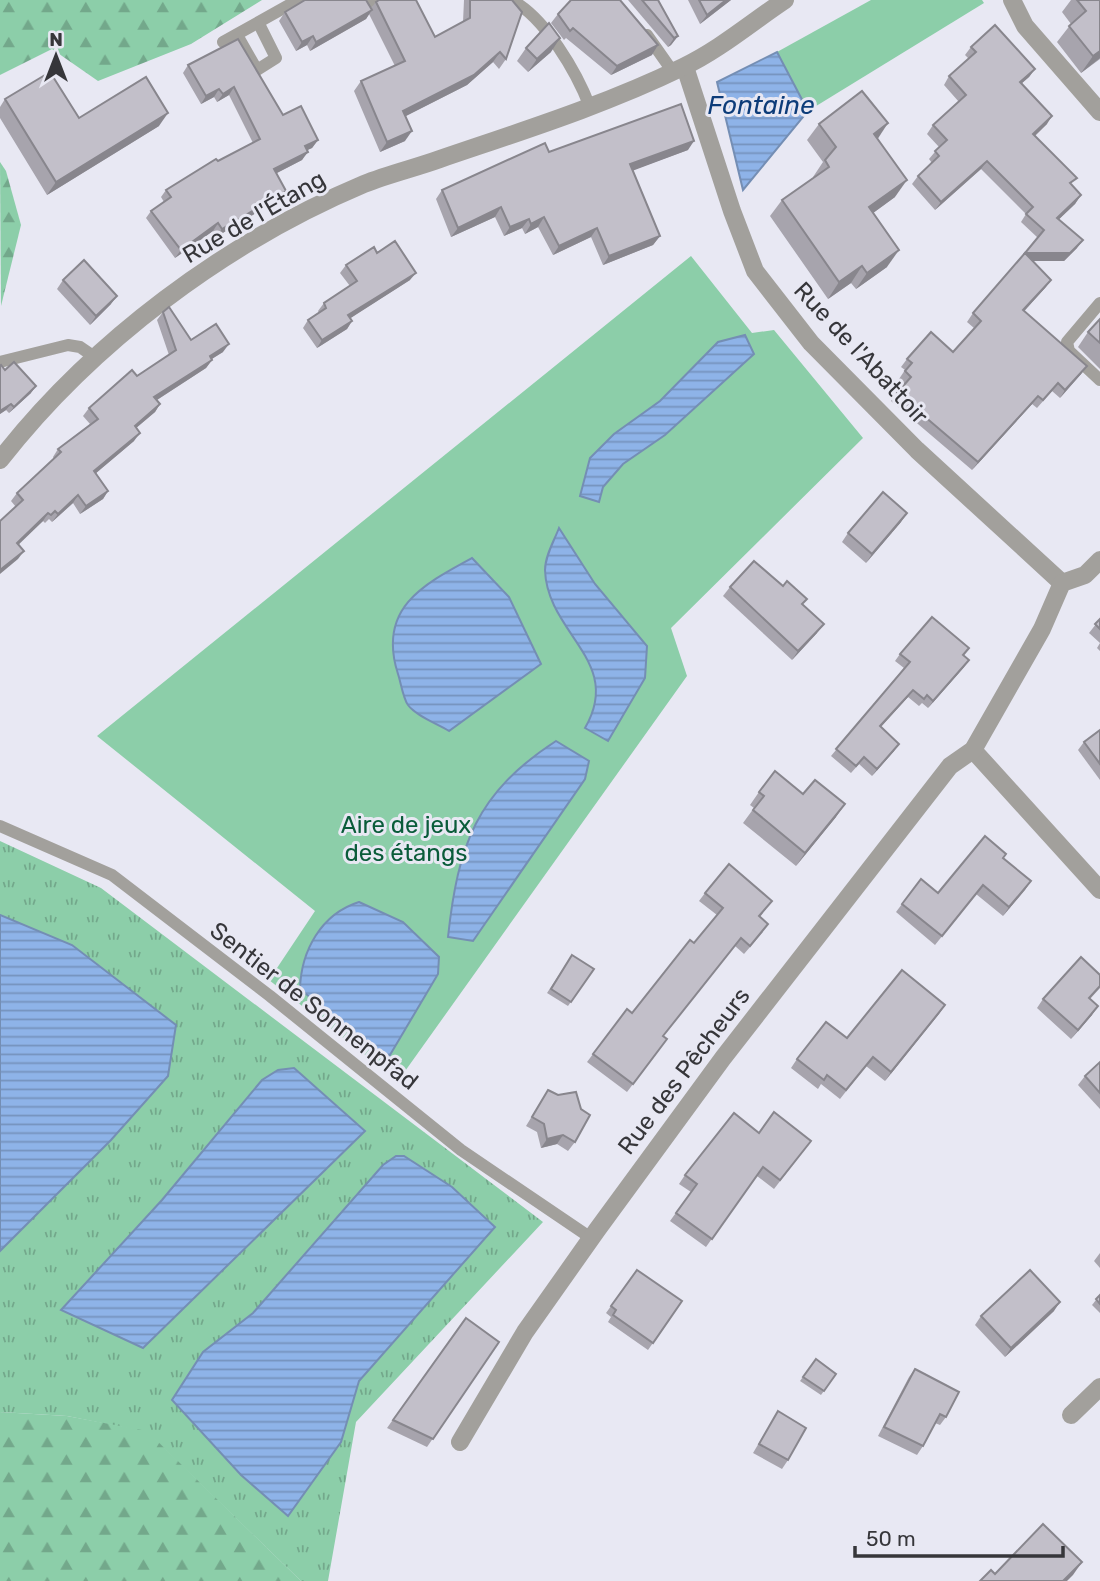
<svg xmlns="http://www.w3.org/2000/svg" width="1100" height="1581" viewBox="0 0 1100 1581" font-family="Rubik,sans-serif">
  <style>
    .grass { fill: url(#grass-tufts) }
    .forest { fill: url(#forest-firs) }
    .park { fill: #8ccea9 }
    .water { fill: url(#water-rules); stroke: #748eb4; stroke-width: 2 }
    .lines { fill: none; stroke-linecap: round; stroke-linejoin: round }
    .service { stroke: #a2a09c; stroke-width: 12 }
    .minor { stroke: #a2a09c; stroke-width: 18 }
    .wall { fill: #a7a4ad }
    .shaded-wall { fill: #88868d }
    .building { fill: #c2bfc9; stroke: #88868d; stroke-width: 2 }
    .labels { text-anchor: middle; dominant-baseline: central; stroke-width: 6; stroke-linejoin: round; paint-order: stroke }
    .street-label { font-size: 24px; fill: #36363a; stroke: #e8e8f3 }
    .park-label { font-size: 24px; fill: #0a5c3a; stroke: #e8e8f3 }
    .water-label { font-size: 26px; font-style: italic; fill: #0d3c79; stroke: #e8e8f3 }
  </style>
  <defs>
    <pattern id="grass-tufts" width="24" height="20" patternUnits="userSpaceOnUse" patternTransform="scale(1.75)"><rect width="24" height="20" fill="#8ccea9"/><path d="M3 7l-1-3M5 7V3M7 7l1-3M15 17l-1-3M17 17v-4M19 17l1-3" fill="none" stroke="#73a88b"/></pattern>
    <pattern id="forest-firs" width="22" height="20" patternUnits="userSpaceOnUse" patternTransform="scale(1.75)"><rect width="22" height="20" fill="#8ccea9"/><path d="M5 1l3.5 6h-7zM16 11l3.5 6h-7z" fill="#73a88b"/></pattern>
    <pattern id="water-rules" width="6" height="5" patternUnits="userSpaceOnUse" patternTransform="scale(1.75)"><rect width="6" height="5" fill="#8eb3e8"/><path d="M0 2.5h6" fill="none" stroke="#7592bd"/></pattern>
  </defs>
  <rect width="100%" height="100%" fill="#e8e8f3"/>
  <path class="grass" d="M 0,841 L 101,888 L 543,1222 L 356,1422 L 328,1581 L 301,1581 L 147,1432 L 67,1416 L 0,1412 Z"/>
  <g class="forest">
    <path d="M 0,0 L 262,0 L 191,44 L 98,81 L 52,49 L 0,75 Z"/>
    <path d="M 0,162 L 6,171 L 21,225 L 1,306 Z"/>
    <path d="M 0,1412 L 67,1416 L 147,1431 L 301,1581 L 0,1581 Z"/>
  </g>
  <g class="park">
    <path d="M 871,0 L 982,0 L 984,3 L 808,111 L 777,52 Z"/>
    <path d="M 691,256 L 752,333 L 774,330 L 863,438 L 671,628 L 687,676 L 398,1081 L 269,980 L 315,911 L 97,736 Z"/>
  </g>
  <g class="water">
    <path d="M 777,52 L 808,111 L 743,190 L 717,82 Z"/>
    <path d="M 745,335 L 754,354 L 665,435 L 623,464 L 603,487 L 599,502 L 580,496 L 590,458 L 614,434 L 660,401 L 718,342 Z"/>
    <path d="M 559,528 L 595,584 L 647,646 L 645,678 L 608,741 L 585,728 C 624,661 547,634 545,570 C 545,556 554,541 559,528 Z"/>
    <path d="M 472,558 L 509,597 L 541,664 L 449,731 C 438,724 416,716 408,705 C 403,698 401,683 398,674 C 377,609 422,585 472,558 Z"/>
    <path d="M 556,741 L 589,761 L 585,779 L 473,941 L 448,937 C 458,845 476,793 556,741 Z"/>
    <path d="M 359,902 L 403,922 L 439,957 L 438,974 L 387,1060 L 300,989 C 301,951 321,914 359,902 Z"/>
    <path d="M 0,915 L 72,945 L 176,1025 L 168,1076 L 111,1140 L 0,1251 Z"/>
    <path d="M 294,1068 L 365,1131 L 143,1348 L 61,1310 L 162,1200 L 262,1080 L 278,1070 Z"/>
    <path d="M 396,1156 L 404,1156 L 452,1187 L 495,1227 L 359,1381 L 341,1442 L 288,1516 L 241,1475 L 172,1400 L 203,1352 L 253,1313 L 383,1165 Z"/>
  </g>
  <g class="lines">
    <g class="service">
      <path d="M 366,0 L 367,3 L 373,0"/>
      <path d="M 511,0 C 545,17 577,73 590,107"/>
      <path d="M 237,35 L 257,70 L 276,58 L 259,24"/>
      <path d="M 647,35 L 673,72"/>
      <path d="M 223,42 L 298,0"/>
      <path d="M 1100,303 L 1067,342 L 1069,351 L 1100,380"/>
      <path d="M 0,362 L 68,345 L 80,347 L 96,358"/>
      <path d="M 0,826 L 112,875 L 270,996 L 461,1150 L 591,1238"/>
    </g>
    <g class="minor">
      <path d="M 1012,0 L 1025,26 L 1100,112"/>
      <path d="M 685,67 L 732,211 L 755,271 L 811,343 L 917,450 L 1062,583"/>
      <path d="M 0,460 C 92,342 226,242 364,184 C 389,174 415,168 440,159 C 522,131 605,105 683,67 C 719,50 752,22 785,0"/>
      <path d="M 973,750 L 1100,890"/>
      <path d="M 1071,1415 L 1100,1387"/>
      <path d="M 460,1442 L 525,1332 L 597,1230 L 723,1058 L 950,766 L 973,750 L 1042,629 L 1062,583 L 1085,575 L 1100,560"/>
    </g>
  </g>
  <g class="wall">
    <path d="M 464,0 L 512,0 L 506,59 L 499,69 L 493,62 L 467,85 L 406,116 L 405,141 L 380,152 L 354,91 L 361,81 L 395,66 L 369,14 L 366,19 L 310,51 L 307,45 L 296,51 L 279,21 L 285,12 L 371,8 L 376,2 L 435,37 L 463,22 Z"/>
    <path d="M 628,0 L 658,0 L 678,36 L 671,45 L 668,47 Z"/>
    <path d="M 688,0 L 731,0 L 700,24 Z"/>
    <path d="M 1071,0 L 1100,0 L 1100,59 L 1081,73 L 1057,42 L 1071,24 L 1062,12 Z"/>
    <path d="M 558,14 L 652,55 L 611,75 L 566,38 L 564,40 L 551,23 Z"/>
    <path d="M 238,39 L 283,115 L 318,140 L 312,148 L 307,150 L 302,160 L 277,173 L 281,198 L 216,237 L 213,231 L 175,258 L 146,218 L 151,211 L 164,202 L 161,197 L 166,190 L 253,143 L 229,95 L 217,102 L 214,97 L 201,104 L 183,73 L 188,65 Z"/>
    <path d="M 971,47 L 1035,69 L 1029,77 L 1022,83 L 1047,124 L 1035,136 L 1071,185 L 1081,195 L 1075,204 L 1059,219 L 1077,248 L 1064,261 L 1032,261 L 1051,280 L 1045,288 L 1024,311 L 1081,374 L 1060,398 L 1052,391 L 1037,408 L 1032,404 L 972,470 L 891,401 L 904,384 L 899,379 L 905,370 L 901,367 L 907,359 L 953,352 L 974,328 L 967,322 L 973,313 L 1038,238 L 1021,222 L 1026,214 L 981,169 L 935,210 L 912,184 L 918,176 L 932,163 L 929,159 L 939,147 L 927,134 L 933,125 L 959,102 L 944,85 L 949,76 L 969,59 L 965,55 Z"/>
    <path d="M 526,48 L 551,52 L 528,72 L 517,61 Z"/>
    <path d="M 5,99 L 79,118 L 159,126 L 47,195 L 0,118 L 0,107 Z"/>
    <path d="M 819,124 L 877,138 L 895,197 L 873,213 L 887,267 L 856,289 L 851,283 L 828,299 L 770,216 L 782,200 L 814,178 L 813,177 L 823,162 L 807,140 Z"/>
    <path d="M 688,150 L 633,170 L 660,236 L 653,245 L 603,265 L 591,237 L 553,255 L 538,227 L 525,234 L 522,228 L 504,236 L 495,217 L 451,237 L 436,199 L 442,190 L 549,152 Z"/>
    <path d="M 377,253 L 410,280 L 350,318 L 352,321 L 347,329 L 317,348 L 303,328 L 308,320 L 319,313 L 318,311 L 324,303 L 350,286 L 340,273 L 346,265 Z"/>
    <path d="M 63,280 L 111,304 L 90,325 L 57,289 Z"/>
    <path d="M 163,312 L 191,340 L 223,352 L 211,359 L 212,360 L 206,368 L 157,400 L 160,404 L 155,412 L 136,428 L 134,441 L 96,473 L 108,491 L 103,499 L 80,514 L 73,503 L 52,522 L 49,519 L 45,523 L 43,521 L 18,544 L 18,559 L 16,507 L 11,501 L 17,493 L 54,459 L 53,457 L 58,449 L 90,424 L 83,416 L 89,408 L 169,355 L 157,320 Z"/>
    <path d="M 1100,319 L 1100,369 L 1078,347 L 1088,332 Z"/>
    <path d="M 0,366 L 31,393 L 9,413 L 6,410 L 0,414 Z"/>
    <path d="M 901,522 L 866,563 L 842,542 L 848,533 Z"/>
    <path d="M 730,587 L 803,605 L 817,633 L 792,660 L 723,596 Z"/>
    <path d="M 1100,619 L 1100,651 L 1097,648 L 1100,643 L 1089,633 Z"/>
    <path d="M 969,648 L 964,655 L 964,667 L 928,708 L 922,703 L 919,706 L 908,697 L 881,727 L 894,751 L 872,776 L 859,764 L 851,773 L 831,756 L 904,668 L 895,661 L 900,654 Z"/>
    <path d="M 1100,730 L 1100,780 L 1078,750 L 1084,742 Z"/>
    <path d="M 759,792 L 836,817 L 796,866 L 743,823 L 754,808 L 750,805 Z"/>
    <path d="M 1003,858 L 1031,881 L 1003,916 L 976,894 L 935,945 L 896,912 L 902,904 L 938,893 Z"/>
    <path d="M 705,893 L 766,909 L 760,917 L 763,932 L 744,954 L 735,946 L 663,1036 L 667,1039 L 627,1092 L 587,1062 L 627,1009 L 632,1013 L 694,943 L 717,915 L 699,901 Z"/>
    <path d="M 572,955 L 594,969 L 568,1006 L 547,993 Z"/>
    <path d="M 1100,975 L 1100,988 L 1090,999 L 1092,1015 L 1071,1039 L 1037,1008 L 1043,999 Z"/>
    <path d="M 945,1005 L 885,1081 L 866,1066 L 840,1099 L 821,1084 L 818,1089 L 791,1068 L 797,1059 L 847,1038 Z"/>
    <path d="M 1100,1062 L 1100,1109 L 1078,1085 L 1085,1076 Z"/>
    <path d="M 548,1090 L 575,1142 L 568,1151 L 557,1144 L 541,1148 L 537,1132 L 526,1126 Z"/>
    <path d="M 759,1133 L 811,1141 L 774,1189 L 757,1176 L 706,1247 L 670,1221 L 691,1192 L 679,1184 L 685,1175 Z"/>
    <path d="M 1100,1253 L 1100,1268 L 1094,1261 Z"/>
    <path d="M 637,1270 L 682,1301 L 648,1350 L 608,1322 L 611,1317 L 606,1313 Z"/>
    <path d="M 1100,1295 L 1100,1313 L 1092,1305 Z"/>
    <path d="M 1054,1311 L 1005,1357 L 975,1325 L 981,1316 Z"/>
    <path d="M 466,1318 L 499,1342 L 427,1447 L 387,1428 Z"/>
    <path d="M 816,1359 L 836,1374 L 821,1395 L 800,1381 Z"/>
    <path d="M 915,1369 L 946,1417 L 940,1425 L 935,1423 L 923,1446 L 917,1455 L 878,1436 L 909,1377 Z"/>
    <path d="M 778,1411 L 788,1460 L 782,1469 L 753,1453 Z"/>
  </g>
  <g class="shaded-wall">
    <path d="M 726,0 L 731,0 L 700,24 L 707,15 Z"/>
    <path d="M 372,10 L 366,19 L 310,51 L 316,42 Z"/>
    <path d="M 313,36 L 307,45 L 296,51 L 302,42 Z"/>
    <path d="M 678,36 L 671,45 L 668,47 L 674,38 Z"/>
    <path d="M 560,38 L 551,52 L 528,72 L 537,59 Z"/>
    <path d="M 658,45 L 652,55 L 611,75 L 617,66 Z"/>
    <path d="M 1100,51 L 1100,58 L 1081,73 L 1093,56 Z"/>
    <path d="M 500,52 L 493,62 L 467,85 L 396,121 L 403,111 Z"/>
    <path d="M 1035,69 L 1029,77 L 1014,90 L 1020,82 Z"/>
    <path d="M 234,87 L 229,95 L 217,102 L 223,94 Z"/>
    <path d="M 219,89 L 214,97 L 201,104 L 206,96 Z"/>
    <path d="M 168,113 L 159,126 L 47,195 L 56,182 Z"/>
    <path d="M 1052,116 L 1047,124 L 1028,142 L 1033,134 Z"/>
    <path d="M 888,123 L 877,140 L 874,134 Z"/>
    <path d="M 412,131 L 405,141 L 380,152 L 387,142 Z"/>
    <path d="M 318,140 L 312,148 L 299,154 L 305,146 Z"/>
    <path d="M 694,141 L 688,150 L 624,174 L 630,164 Z"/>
    <path d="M 308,152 L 302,160 L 269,177 L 274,169 Z"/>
    <path d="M 987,161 L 981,169 L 935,210 L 941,202 Z"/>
    <path d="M 907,180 L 895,197 L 858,224 L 869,207 Z"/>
    <path d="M 286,191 L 281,198 L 216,237 L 222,229 Z"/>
    <path d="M 1081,195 L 1075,204 L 1052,226 L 1057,218 Z"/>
    <path d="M 501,207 L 495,217 L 451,237 L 458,228 Z"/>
    <path d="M 544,217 L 538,227 L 525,234 L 531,224 Z"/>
    <path d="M 529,219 L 522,228 L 504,236 L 510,227 Z"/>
    <path d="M 218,223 L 213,231 L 175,258 L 181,250 Z"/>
    <path d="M 597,228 L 591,237 L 553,255 L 559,246 Z"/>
    <path d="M 660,236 L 653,245 L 603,265 L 609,256 Z"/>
    <path d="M 1083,240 L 1077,248 L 1064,261 L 1019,261 L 1025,253 Z"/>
    <path d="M 899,250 L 887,267 L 856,289 L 867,273 Z"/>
    <path d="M 862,266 L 851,283 L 828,299 L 839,282 Z"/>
    <path d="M 416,273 L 410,280 L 343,323 L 348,315 Z"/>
    <path d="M 1051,280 L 1045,288 L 1018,318 L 1023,310 Z"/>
    <path d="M 117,296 L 111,304 L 90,325 L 96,316 Z"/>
    <path d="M 352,321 L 347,329 L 317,348 L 322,340 Z"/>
    <path d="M 229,344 L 223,352 L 204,364 L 210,356 Z"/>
    <path d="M 212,360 L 206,368 L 149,405 L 154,397 Z"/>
    <path d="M 1087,366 L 1081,374 L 1060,398 L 1065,390 Z"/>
    <path d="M 36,386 L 31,393 L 9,413 L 14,407 Z"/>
    <path d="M 1038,396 L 1032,404 L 972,470 L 978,462 Z"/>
    <path d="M 11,404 L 6,410 L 0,414 L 0,411 Z"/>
    <path d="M 160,404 L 155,412 L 129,434 L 135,426 Z"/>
    <path d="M 140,433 L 134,441 L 89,479 L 94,471 Z"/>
    <path d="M 108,491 L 103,499 L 80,514 L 86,506 Z"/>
    <path d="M 78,495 L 73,503 L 52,522 L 58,514 Z"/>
    <path d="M 48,513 L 43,521 L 12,551 L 17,543 Z"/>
    <path d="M 907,513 L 901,522 L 866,563 L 872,554 Z"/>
    <path d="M 24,551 L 18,559 L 0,574 L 0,570 Z"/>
    <path d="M 824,624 L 817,633 L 792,660 L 798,651 Z"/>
    <path d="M 969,660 L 964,667 L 928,708 L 933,701 Z"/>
    <path d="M 913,690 L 908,697 L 875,733 L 880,726 Z"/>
    <path d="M 899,744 L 894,751 L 872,776 L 877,769 Z"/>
    <path d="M 845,804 L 836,817 L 796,866 L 805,853 Z"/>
    <path d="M 1031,881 L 1025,890 L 1003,916 L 1009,907 Z"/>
    <path d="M 945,1005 L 939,1014 L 885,1081 L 891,1072 Z"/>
    <path d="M 1098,1006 L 1092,1015 L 1071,1039 L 1078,1030 Z"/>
    <path d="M 563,1135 L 557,1144 L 541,1148 L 547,1139 Z"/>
    <path d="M 1060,1302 L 1054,1311 L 1005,1357 L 1011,1348 Z"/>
    <path d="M 1082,1562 L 1073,1575 L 1067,1581 L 1063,1581 Z"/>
  </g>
  <g class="building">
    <path d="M 305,0 L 366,0 L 372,10 L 316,42 L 313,36 L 302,42 L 285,12 Z"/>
    <path d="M 379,0 L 416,0 L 435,37 L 470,18 L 470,0 L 512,0 L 522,12 L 506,59 L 500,52 L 474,75 L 403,111 L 412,131 L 387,142 L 361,81 L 405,61 L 376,2 Z"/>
    <path d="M 571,0 L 620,0 L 658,45 L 617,66 L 573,28 L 570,31 L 558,14 Z"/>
    <path d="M 642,0 L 658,0 L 678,36 L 674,38 Z"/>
    <path d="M 699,0 L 726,0 L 707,15 Z"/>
    <path d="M 1077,0 L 1100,0 L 1100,51 L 1093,56 L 1069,26 L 1086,11 Z"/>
    <path d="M 549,23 L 560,38 L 537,59 L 526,48 Z"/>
    <path d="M 995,25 L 1035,69 L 1020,82 L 1052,116 L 1033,134 L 1077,178 L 1070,183 L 1081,195 L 1057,218 L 1083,240 L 1070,253 L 1025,253 L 1044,230 L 1026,214 L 1033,207 L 987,161 L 941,202 L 918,176 L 939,156 L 935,151 L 947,140 L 933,125 L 966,95 L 949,76 L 976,52 L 971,47 Z"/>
    <path d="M 238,39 L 283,115 L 301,106 L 318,140 L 305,146 L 308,152 L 274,169 L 286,191 L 222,229 L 218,223 L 181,250 L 151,211 L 171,197 L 166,190 L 216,159 L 218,161 L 260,139 L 234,87 L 223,94 L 219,89 L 206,96 L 188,65 Z"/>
    <path d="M 50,72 L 79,118 L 146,77 L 168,113 L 56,182 L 5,99 Z"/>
    <path d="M 862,91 L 888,123 L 874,134 L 907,180 L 869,207 L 899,250 L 867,273 L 862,266 L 839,282 L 782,200 L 829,167 L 825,160 L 836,147 L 819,124 Z"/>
    <path d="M 681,104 L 694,141 L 630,164 L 660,236 L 609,256 L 597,228 L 559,246 L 544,217 L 531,224 L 529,219 L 510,227 L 501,207 L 458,228 L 442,190 L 545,143 L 549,152 Z"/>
    <path d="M 395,241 L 416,273 L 348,315 L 352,321 L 322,340 L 308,320 L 326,308 L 324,303 L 357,281 L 346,265 L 374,247 L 377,253 Z"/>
    <path d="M 1025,253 L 1051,280 L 1023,310 L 1087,366 L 1065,390 L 1058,383 L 1043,400 L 1038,396 L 978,462 L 897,393 L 911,377 L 905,371 L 912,363 L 907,359 L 931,332 L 953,352 L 981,321 L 973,313 Z"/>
    <path d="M 84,260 L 117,296 L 96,316 L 63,280 Z"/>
    <path d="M 169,307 L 191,340 L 216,324 L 229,344 L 210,356 L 212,360 L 154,397 L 160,404 L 135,426 L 140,433 L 94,471 L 108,491 L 86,506 L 78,495 L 58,514 L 55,511 L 51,515 L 48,513 L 17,543 L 24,551 L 0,570 L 0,521 L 23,500 L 17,493 L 61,452 L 58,449 L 98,419 L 89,408 L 132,370 L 137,376 L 176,350 L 163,312 Z"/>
    <path d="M 1100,319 L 1100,343 L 1088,332 Z"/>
    <path d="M 14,362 L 36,386 L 14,407 L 11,404 L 0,411 L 0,366 L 1,365 L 5,370 Z"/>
    <path d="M 883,492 L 907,513 L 872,554 L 848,533 Z"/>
    <path d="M 754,561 L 783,586 L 787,581 L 807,599 L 802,604 L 824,624 L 798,651 L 730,587 Z"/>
    <path d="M 932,617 L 969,648 L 963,655 L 969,660 L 933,701 L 927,695 L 924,699 L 913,690 L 880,726 L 899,744 L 877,769 L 864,757 L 856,766 L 836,749 L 910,662 L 900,654 Z"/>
    <path d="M 1100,619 L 1100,629 L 1095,624 Z"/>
    <path d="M 1100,730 L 1100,764 L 1084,742 Z"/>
    <path d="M 775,771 L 803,794 L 815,780 L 845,804 L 805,853 L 753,810 L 764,796 L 759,792 Z"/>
    <path d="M 985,836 L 1006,854 L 1003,858 L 1031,881 L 1009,907 L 983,885 L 942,936 L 902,904 L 921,879 L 938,893 Z"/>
    <path d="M 729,864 L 772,901 L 759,916 L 768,924 L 750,946 L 741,938 L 663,1036 L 667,1039 L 633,1084 L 593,1054 L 627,1009 L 632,1013 L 690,940 L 694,943 L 723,908 L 705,893 Z"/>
    <path d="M 572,955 L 594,969 L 571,1002 L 551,989 Z"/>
    <path d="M 1081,957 L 1100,975 L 1100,986 L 1089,998 L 1098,1006 L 1078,1030 L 1043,999 Z"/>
    <path d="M 902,970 L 945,1005 L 891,1072 L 873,1057 L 846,1090 L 827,1075 L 824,1080 L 797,1059 L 826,1022 L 847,1038 Z"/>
    <path d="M 1100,1062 L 1100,1093 L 1085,1076 Z"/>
    <path d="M 548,1090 L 558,1095 L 576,1092 L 581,1109 L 590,1115 L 575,1142 L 563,1135 L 547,1139 L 544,1124 L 532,1117 Z"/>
    <path d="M 774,1112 L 811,1141 L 780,1180 L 763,1167 L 712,1239 L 676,1213 L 697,1184 L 685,1175 L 734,1113 L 759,1133 Z"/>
    <path d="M 637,1270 L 682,1301 L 653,1343 L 613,1315 L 616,1310 L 611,1306 Z"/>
    <path d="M 1030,1270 L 1060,1302 L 1011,1348 L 981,1316 Z"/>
    <path d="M 1100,1295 L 1100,1304 L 1096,1299 Z"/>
    <path d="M 466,1318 L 499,1342 L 433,1439 L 393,1420 Z"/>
    <path d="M 816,1359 L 836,1374 L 824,1391 L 803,1377 Z"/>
    <path d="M 915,1369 L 959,1392 L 946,1417 L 940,1414 L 923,1446 L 884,1427 Z"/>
    <path d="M 778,1411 L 806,1428 L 788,1460 L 759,1444 Z"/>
    <path d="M 1043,1524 L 1082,1562 L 1063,1581 L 980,1581 L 991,1570 L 995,1574 Z"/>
  </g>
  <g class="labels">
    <g class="street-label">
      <text transform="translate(254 217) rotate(-30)">Rue de l'Étang</text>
      <text transform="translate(861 353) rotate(47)">Rue de l'Abattoir</text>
      <text transform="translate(314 1006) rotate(38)">Sentier de Sonnenpfad</text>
      <text transform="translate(684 1071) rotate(-53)">Rue des Pêcheurs</text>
    </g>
    <g class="park-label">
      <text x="406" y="825">Aire de jeux<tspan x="406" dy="28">des étangs</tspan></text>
    </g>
    <g class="water-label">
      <text x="761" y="105">Fontaine</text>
    </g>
  </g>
  <g transform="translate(56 56)" stroke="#e8e8f3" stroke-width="5" paint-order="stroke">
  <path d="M0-5L12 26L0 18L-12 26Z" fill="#36363a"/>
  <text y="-10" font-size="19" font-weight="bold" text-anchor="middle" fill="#36363a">N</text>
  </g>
  <path d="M855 1546v10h208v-10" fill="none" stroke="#36363a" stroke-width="3.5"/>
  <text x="866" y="1546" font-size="21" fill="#36363a" stroke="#e8e8f3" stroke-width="5" paint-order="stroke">50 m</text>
</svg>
